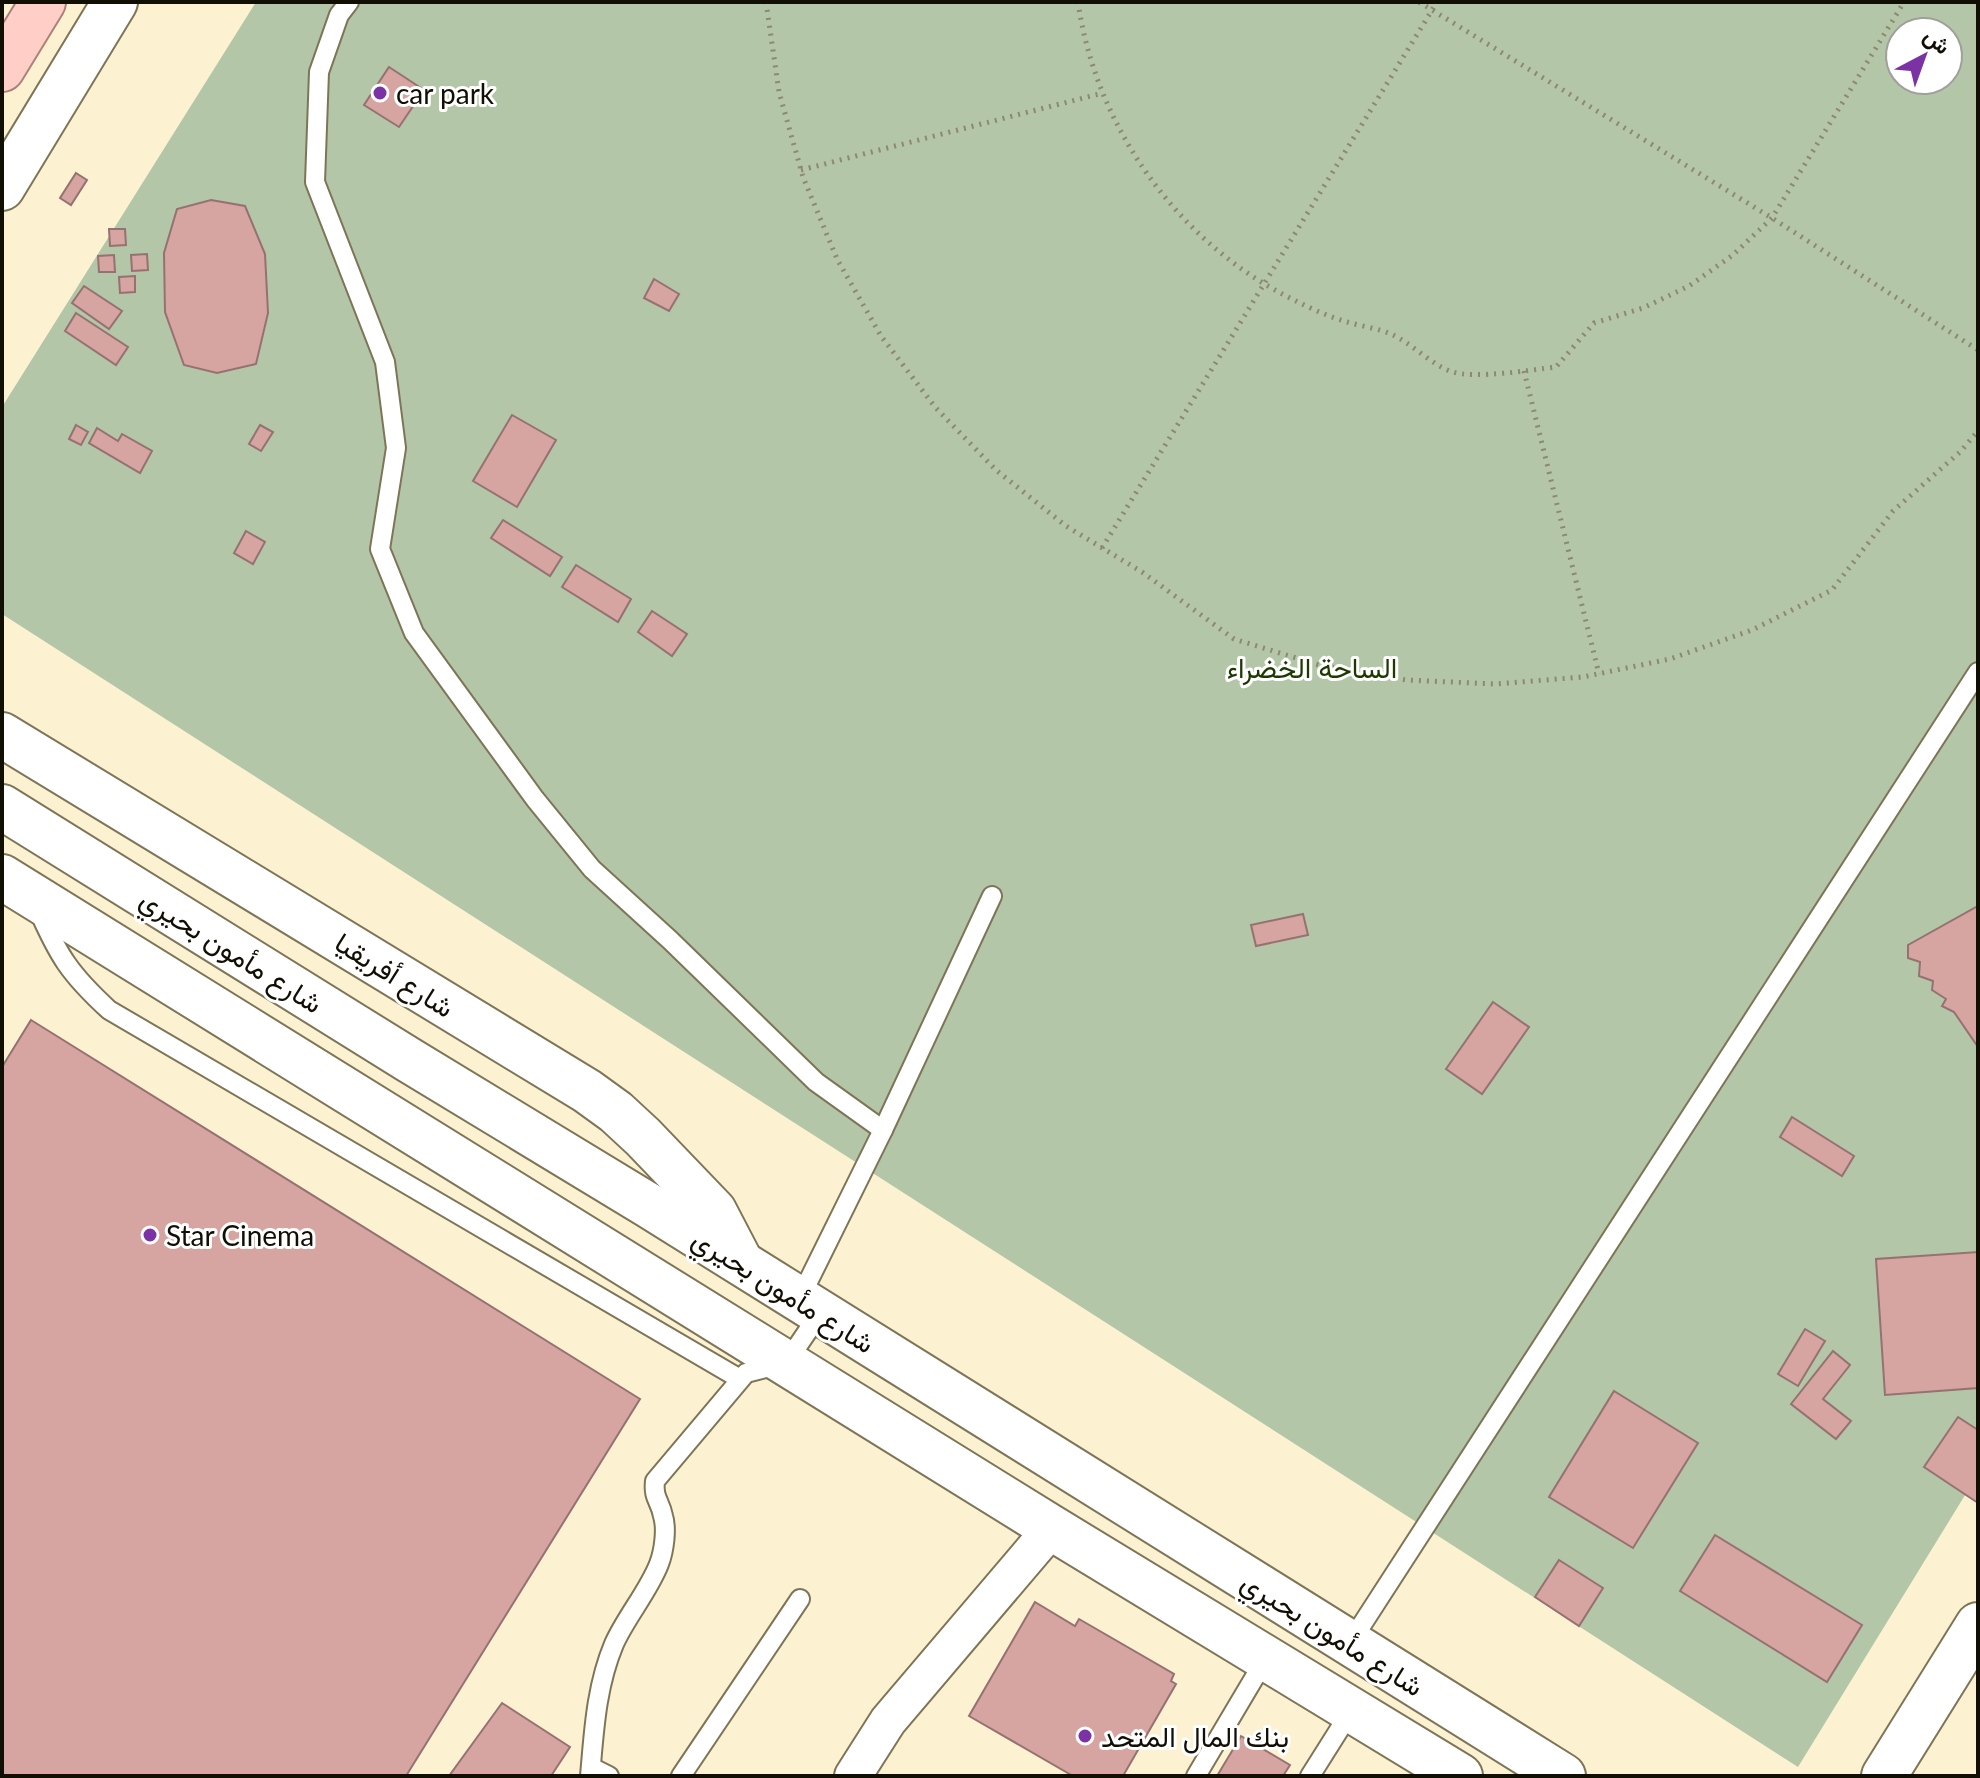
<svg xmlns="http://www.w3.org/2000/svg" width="1980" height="1778" viewBox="0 0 1980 1778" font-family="Lato,Vazirmatn,sans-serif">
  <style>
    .green { fill: #b3c6a7; fill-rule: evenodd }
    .building { fill: #d6a4a1; stroke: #957271; stroke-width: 2 }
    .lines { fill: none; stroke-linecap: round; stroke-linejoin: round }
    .service-casing { stroke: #7e7558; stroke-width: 22 }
    .minor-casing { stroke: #7e7558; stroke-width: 40 }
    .tertiary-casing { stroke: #7e7558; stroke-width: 48 }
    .trunk-casing { stroke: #ab827a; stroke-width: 48 }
    .path { stroke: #8e8871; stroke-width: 5; stroke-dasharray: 2 6; stroke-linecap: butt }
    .service { stroke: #fff; stroke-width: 18 }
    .minor { stroke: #fff; stroke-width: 36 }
    .tertiary { stroke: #fff; stroke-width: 44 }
    .trunk { stroke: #fecec7; stroke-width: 44 }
    .poi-dot { fill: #7a32a5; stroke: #fff; stroke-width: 3 }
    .labels { text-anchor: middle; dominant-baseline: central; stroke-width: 6; stroke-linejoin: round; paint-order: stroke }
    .poi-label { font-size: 28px; fill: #110e04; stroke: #fff; text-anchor: start }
    .park-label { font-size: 28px; fill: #1c3900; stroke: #fff }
    .street-label { font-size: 28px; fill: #110e04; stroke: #fff }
  </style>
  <rect width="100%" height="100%" fill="#fcf2d1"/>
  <path class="green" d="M 256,2 L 1978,2 L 1978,1474 L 1798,1767 L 2,614 L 2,407 ZM 1900,32 L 1948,32 L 1948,80 L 1900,80 Z"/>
  <g class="building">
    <path d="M 389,67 L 424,90 L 399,127 L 364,105 Z"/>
    <path d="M 76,173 L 87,180 L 71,205 L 60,198 Z"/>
    <path d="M 211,200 L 245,206 L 265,254 L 268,313 L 256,364 L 217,373 L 184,365 L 165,312 L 164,253 L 177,209 Z"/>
    <path d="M 109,229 L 125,229 L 126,245 L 110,246 Z"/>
    <path d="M 147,254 L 148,270 L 132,271 L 131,255 Z"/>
    <path d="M 114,255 L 115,272 L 99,272 L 98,256 Z"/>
    <path d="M 135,276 L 135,292 L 120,293 L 119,277 Z"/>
    <path d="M 654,279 L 679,294 L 669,311 L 644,298 Z"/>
    <path d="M 84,286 L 122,311 L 109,329 L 72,303 Z"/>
    <path d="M 76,313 L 128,347 L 116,365 L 65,331 Z"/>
    <path d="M 512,415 L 556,440 L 517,507 L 473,481 Z"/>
    <path d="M 76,425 L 88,432 L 81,445 L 69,439 Z"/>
    <path d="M 260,425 L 273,432 L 261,451 L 249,444 Z"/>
    <path d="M 97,428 L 118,441 L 122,434 L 152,451 L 140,473 L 89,443 Z"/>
    <path d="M 503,520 L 562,557 L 550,576 L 491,538 Z"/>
    <path d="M 246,531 L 265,542 L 253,564 L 234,553 Z"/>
    <path d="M 576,565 L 631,599 L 618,622 L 562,587 Z"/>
    <path d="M 652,611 L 687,634 L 672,656 L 638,632 Z"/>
    <path d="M 1978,906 L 1978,1047 L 1954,1012 L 1942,1006 L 1946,999 L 1932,990 L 1933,981 L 1919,976 L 1920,962 L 1908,958 L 1908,945 Z"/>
    <path d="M 1303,914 L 1308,935 L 1256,946 L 1251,925 Z"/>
    <path d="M 1493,1002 L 1529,1027 L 1482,1094 L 1446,1069 Z"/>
    <path d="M 31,1020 L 640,1399 L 406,1776 L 2,1776 L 2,1067 Z"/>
    <path d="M 1792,1117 L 1854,1156 L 1842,1176 L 1780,1137 Z"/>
    <path d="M 1978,1252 L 1978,1388 L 1885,1395 L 1876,1259 Z"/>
    <path d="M 1805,1329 L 1825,1341 L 1798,1386 L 1778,1374 Z"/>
    <path d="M 1833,1351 L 1850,1365 L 1823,1399 L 1851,1421 L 1836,1439 L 1791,1404 Z"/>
    <path d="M 1614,1391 L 1698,1443 L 1633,1548 L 1549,1497 Z"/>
    <path d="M 1958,1417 L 1978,1430 L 1978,1503 L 1924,1467 Z"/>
    <path d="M 1715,1535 L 1862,1625 L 1827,1682 L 1680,1591 Z"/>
    <path d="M 1559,1560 L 1603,1588 L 1579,1626 L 1535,1597 Z"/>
    <path d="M 1035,1602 L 1075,1626 L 1079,1619 L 1174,1674 L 1171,1681 L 1176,1684 L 1123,1776 L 1073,1776 L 969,1716 Z"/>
    <path d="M 502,1703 L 570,1747 L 551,1776 L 449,1776 Z"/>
    <path d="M 1241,1736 L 1290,1765 L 1283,1776 L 1217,1776 Z"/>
  </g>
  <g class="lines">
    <g class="service-casing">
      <g id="service">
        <path d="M 349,2 L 339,15 L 319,72 L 315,182 L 385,362 L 396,448 L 380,549 L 414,633 L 535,799 L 592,869 L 670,940 L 816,1082 L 883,1130"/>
        <path d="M 38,909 C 59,957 70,974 109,1010 L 740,1379"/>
        <path d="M 799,1300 L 883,1130 L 992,896"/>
        <path d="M 1350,1643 L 1978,672"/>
        <path d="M 591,1767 L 609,1776"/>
        <path d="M 590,1776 C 594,1731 596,1687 614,1644 C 626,1617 648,1592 659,1564 C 664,1551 667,1529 663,1516 C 660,1500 653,1499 655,1481 L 746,1373 L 786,1363 L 820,1313"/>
        <path d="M 681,1776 L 800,1599"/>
        <path d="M 1196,1776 L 1266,1658"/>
        <path d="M 1310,1776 L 1351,1711"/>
      </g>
    </g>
    <g class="minor-casing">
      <path id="minor" d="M 853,1776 L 888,1721 L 1052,1528"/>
    </g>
    <g class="tertiary-casing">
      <g id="tertiary">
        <path d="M 2,188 L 115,2"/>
        <path d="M 2,735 L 587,1091 L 616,1112 L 643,1137 L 714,1211 L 739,1259"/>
        <path d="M 2,807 L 409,1060 L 648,1205 L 1563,1776"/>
        <path d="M 2,877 L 1052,1528 L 1460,1776"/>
        <path d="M 1884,1776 L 1978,1625"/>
      </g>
    </g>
    <g class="trunk-casing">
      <path id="trunk" d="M 2,69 L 43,2"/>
    </g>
    <g class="path">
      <path d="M 766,2 L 779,92 L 803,177 L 837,259 L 881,336 L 935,407 L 996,470 L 1066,526 L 1142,572 L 1234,639 L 1319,665 L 1406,680 L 1495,684 L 1583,677 L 1670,659 L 1752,630 L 1832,590 L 1893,511 L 1960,452 L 1978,431"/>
      <path d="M 1078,2 C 1096,128 1179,244 1294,300 C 1310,308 1327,316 1344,321 C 1359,326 1377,328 1391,334 C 1412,343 1432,366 1453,372 C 1474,379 1532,370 1556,367 L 1594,323 L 1643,308 L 1689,286 L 1733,255 L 1772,218 L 1904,2"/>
      <path d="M 1419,2 L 1772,218 L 1978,350"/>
      <path d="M 801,170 L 1103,93"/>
      <path d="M 1524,371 L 1599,674"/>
      <path d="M 1102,548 L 1437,2"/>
    </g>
    <use href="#service" class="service"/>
    <use href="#minor" class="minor"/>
    <use href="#tertiary" class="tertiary"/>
    <use href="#trunk" class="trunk"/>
  </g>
  <g class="poi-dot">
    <circle cx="380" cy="93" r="8"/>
    <circle cx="150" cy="1235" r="8"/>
    <circle cx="1085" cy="1736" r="8"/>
  </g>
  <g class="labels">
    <g class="poi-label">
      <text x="396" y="93">car park</text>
      <text x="166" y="1235">Star Cinema</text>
      <text x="1101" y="1736">بنك المال المتحد</text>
    </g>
    <g class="park-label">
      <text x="1312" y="667">الساحة الخضراء</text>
    </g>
    <g class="street-label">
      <text transform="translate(232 950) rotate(32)">شارع مأمون بحيري</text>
      <text transform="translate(395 974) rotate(32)">شارع أفريقيا</text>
      <text transform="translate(784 1290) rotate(32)">شارع مأمون بحيري</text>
      <text transform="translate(1333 1633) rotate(32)">شارع مأمون بحيري</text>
    </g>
  </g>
  <rect width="1980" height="1778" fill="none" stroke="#110e04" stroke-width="8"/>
  <g transform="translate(1924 56) rotate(41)"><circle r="38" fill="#ffffff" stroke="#a09f9b" stroke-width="2"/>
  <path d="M0-6L14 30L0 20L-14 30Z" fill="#7a32a5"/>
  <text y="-12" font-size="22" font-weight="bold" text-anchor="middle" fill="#110e04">ش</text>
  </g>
</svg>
